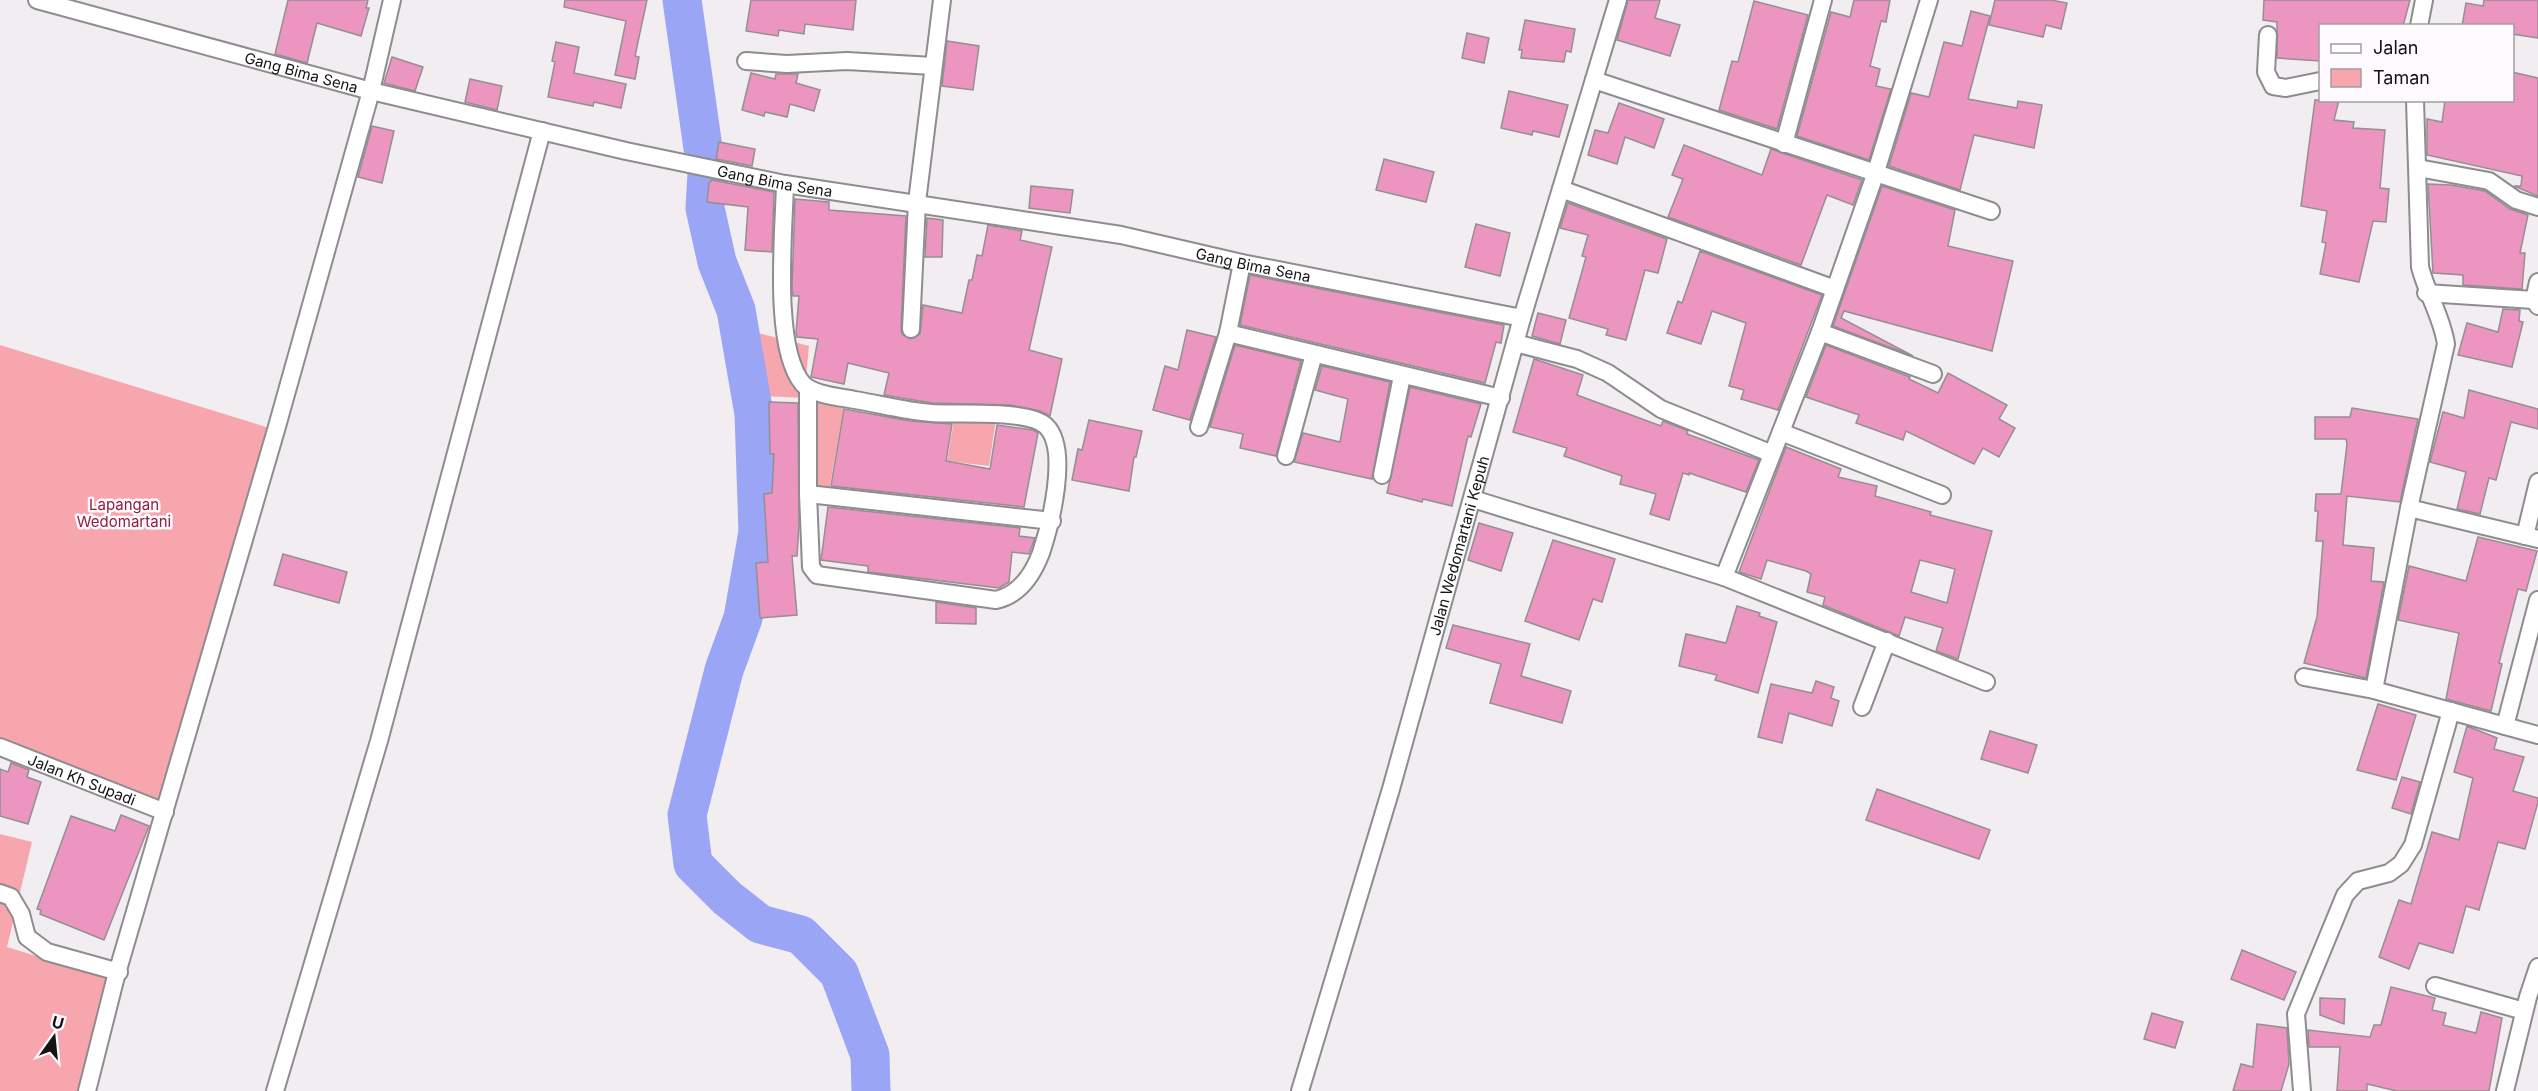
<svg xmlns="http://www.w3.org/2000/svg" width="2538" height="1091" viewBox="0 0 2538 1091" font-family="Inter,sans-serif">
  <style>
    .green { fill: #f8a6ae }
    .lines { fill: none; stroke-linecap: round; stroke-linejoin: round }
    .river { stroke: #9ba5f5; stroke-width: 39 }
    .building { fill: #eb95c0; stroke: #958f92; stroke-width: 1.5; fill-rule: evenodd }
    .minor-casing { stroke: #8f8c8f; stroke-width: 20 }
    .minor { stroke: #fff; stroke-width: 16 }
    .labels { text-anchor: middle; dominant-baseline: central; stroke-width: 5; stroke-linejoin: round; paint-order: stroke }
    .street-label { font-size: 15px; fill: #141214; stroke: #fffaff }
    .park-label { font-size: 15px; fill: #8d1f39; stroke: #fffaff }
  </style>
  <rect width="100%" height="100%" fill="#f1edf1"/>
  <g class="green">
    <path d="M 754,332 L 809,346 L 804,398 L 762,396 Z"/>
    <path d="M 0,345 L 276,430 L 165,812 L 0,747 Z"/>
    <path d="M 809,396 L 845,400 L 829,491 L 811,488 Z"/>
    <path d="M 955,414 L 996,419 L 989,466 L 947,461 Z"/>
    <path d="M 0,834 L 32,842 L 7,947 L 111,979 L 84,1091 L 0,1091 Z"/>
  </g>
  <g class="lines">
    <g class="river">
      <path d="M 682,0 L 703,148"/>
      <path d="M 707,174 L 705,208 L 717,262 L 736,310 L 754,414 L 758,532 L 743,618 L 724,670 L 687,815 L 693,864 L 727,898 L 760,924 L 801,935 L 839,973 L 870,1055 L 871,1091"/>
    </g>
  </g>
  <g class="building">
    <path d="M 288,0 L 368,0 L 366,8 L 369,8 L 361,36 L 317,23 L 307,63 L 275,54 Z"/>
    <path d="M 565,0 L 647,0 L 635,56 L 639,57 L 635,79 L 615,75 L 626,21 L 564,7 Z"/>
    <path d="M 751,0 L 856,0 L 853,30 L 805,24 L 804,34 L 779,30 L 778,36 L 746,31 Z"/>
    <path d="M 1628,0 L 1660,0 L 1655,18 L 1680,25 L 1670,56 L 1617,40 Z"/>
    <path d="M 1854,0 L 1890,0 L 1886,22 L 1881,21 L 1870,66 L 1880,69 L 1876,86 L 1891,89 L 1869,160 L 1797,136 L 1831,12 L 1850,17 Z"/>
    <path d="M 1995,0 L 2051,0 L 2067,3 L 2061,29 L 2046,25 L 2043,37 L 1989,25 Z"/>
    <path d="M 2264,0 L 2410,0 L 2403,26 L 2320,26 L 2320,61 L 2277,58 L 2277,22 L 2263,20 Z"/>
    <path d="M 2484,0 L 2538,0 L 2538,38 L 2512,34 L 2512,26 L 2462,26 L 2466,3 L 2483,6 Z"/>
    <path d="M 1754,1 L 1808,15 L 1777,129 L 1719,110 L 1732,61 L 1738,62 Z"/>
    <path d="M 1971,11 L 1990,16 L 1968,99 L 2017,108 L 2018,101 L 2042,105 L 2034,148 L 1974,135 L 1960,190 L 1889,166 L 1911,93 L 1929,97 L 1944,42 L 1962,46 Z"/>
    <path d="M 1525,20 L 1575,29 L 1571,52 L 1566,51 L 1564,62 L 1521,58 L 1522,50 L 1519,50 Z"/>
    <path d="M 1467,33 L 1489,38 L 1484,63 L 1462,58 Z"/>
    <path d="M 947,41 L 979,46 L 973,90 L 942,86 Z"/>
    <path d="M 556,42 L 579,47 L 574,73 L 626,84 L 621,108 L 594,102 L 593,106 L 548,97 L 555,62 L 552,61 Z"/>
    <path d="M 392,57 L 423,67 L 415,91 L 384,83 Z"/>
    <path d="M 2512,72 L 2538,78 L 2538,196 L 2514,186 L 2521,186 L 2522,176 L 2427,155 L 2427,119 L 2442,122 L 2445,100 L 2512,100 Z"/>
    <path d="M 751,73 L 775,79 L 776,74 L 798,74 L 796,83 L 820,90 L 814,111 L 790,104 L 787,117 L 765,112 L 764,116 L 742,110 Z"/>
    <path d="M 470,79 L 502,86 L 497,110 L 465,102 Z"/>
    <path d="M 1509,91 L 1568,105 L 1559,137 L 1533,131 L 1532,135 L 1501,128 Z"/>
    <path d="M 2315,100 L 2339,100 L 2334,120 L 2354,122 L 2353,128 L 2385,130 L 2380,188 L 2389,189 L 2386,222 L 2373,221 L 2359,282 L 2320,274 L 2326,243 L 2322,242 L 2327,211 L 2301,206 Z"/>
    <path d="M 1619,103 L 1664,119 L 1654,148 L 1625,137 L 1617,164 L 1588,155 L 1595,130 L 1608,133 Z"/>
    <path d="M 372,126 L 394,131 L 382,183 L 358,177 Z"/>
    <path d="M 719,142 L 755,149 L 752,166 L 716,159 Z"/>
    <path d="M 1684,145 L 1762,175 L 1771,149 L 1862,180 L 1853,205 L 1827,195 L 1801,265 L 1668,217 L 1683,179 L 1672,175 Z"/>
    <path d="M 1384,159 L 1434,172 L 1426,202 L 1376,190 Z"/>
    <path d="M 712,180 L 774,192 L 772,252 L 745,250 L 748,207 L 707,202 L 709,183 Z"/>
    <path d="M 2428,184 L 2451,185 L 2485,191 L 2510,209 L 2528,215 L 2520,253 L 2525,253 L 2522,289 L 2463,285 L 2463,275 L 2433,273 Z"/>
    <path d="M 1031,186 L 1073,190 L 1070,213 L 1029,208 Z"/>
    <path d="M 1882,186 L 1955,210 L 1948,246 L 2013,261 L 1992,351 L 1844,311 L 1841,318 L 1913,356 L 1833,326 Z"/>
    <path d="M 795,199 L 829,202 L 829,210 L 906,216 L 901,328 L 902,334 L 910,339 L 920,334 L 923,305 L 962,313 L 969,280 L 972,280 L 977,255 L 982,256 L 988,225 L 1022,231 L 1020,240 L 1052,247 L 1029,350 L 1062,359 L 1050,416 L 1040,411 L 1010,405 L 932,403 L 884,395 L 889,373 L 848,363 L 844,384 L 811,377 L 818,339 L 797,337 L 796,333 L 799,296 L 793,296 L 792,288 Z"/>
    <path d="M 1568,203 L 1667,239 L 1658,273 L 1645,270 L 1626,340 L 1606,335 L 1608,329 L 1569,318 L 1586,257 L 1582,256 L 1588,235 L 1560,228 Z"/>
    <path d="M 927,218 L 943,220 L 942,257 L 925,257 Z"/>
    <path d="M 1476,224 L 1510,233 L 1500,276 L 1465,267 Z"/>
    <path d="M 1700,251 L 1822,295 L 1778,410 L 1741,399 L 1744,390 L 1729,386 L 1746,323 L 1712,311 L 1701,344 L 1667,333 L 1678,301 L 1682,303 Z"/>
    <path d="M 1250,275 L 1504,325 L 1501,343 L 1496,342 L 1485,383 L 1240,325 Z"/>
    <path d="M 2503,309 L 2520,310 L 2519,321 L 2523,322 L 2512,367 L 2458,355 L 2467,323 L 2498,332 Z"/>
    <path d="M 1538,313 L 1566,320 L 1560,344 L 1532,336 Z"/>
    <path d="M 1187,330 L 1216,337 L 1190,420 L 1153,410 L 1165,366 L 1178,370 Z"/>
    <path d="M 1235,345 L 1301,361 L 1276,456 L 1240,448 L 1243,434 L 1210,427 Z"/>
    <path d="M 1826,345 L 1910,377 L 1909,379 L 1938,393 L 1948,373 L 2007,405 L 1999,419 L 2015,428 L 1999,457 L 1983,448 L 1974,464 L 1906,431 L 1903,440 L 1856,423 L 1859,415 L 1806,397 Z"/>
    <path d="M 1534,359 L 1583,375 L 1577,395 L 1661,426 L 1663,421 L 1688,431 L 1687,434 L 1759,460 L 1746,492 L 1689,473 L 1689,475 L 1683,473 L 1669,520 L 1650,514 L 1656,494 L 1620,484 L 1622,476 L 1564,456 L 1567,448 L 1513,432 Z"/>
    <path d="M 1322,366 L 1390,382 L 1372,479 L 1294,462 L 1303,433 L 1340,442 L 1348,399 L 1315,390 Z"/>
    <path d="M 1410,387 L 1481,404 L 1471,437 L 1468,436 L 1452,506 L 1423,499 L 1422,502 L 1387,493 Z"/>
    <path d="M 2469,390 L 2538,409 L 2538,429 L 2511,422 L 2496,480 L 2489,478 L 2480,514 L 2457,509 L 2466,472 L 2430,462 L 2443,412 L 2464,418 Z"/>
    <path d="M 769,402 L 798,403 L 799,525 L 797,556 L 792,556 L 797,615 L 760,618 L 756,563 L 768,562 L 764,494 L 772,493 L 774,454 L 770,454 Z"/>
    <path d="M 2352,408 L 2418,419 L 2400,502 L 2347,496 L 2343,545 L 2374,548 L 2371,581 L 2384,582 L 2366,678 L 2304,663 L 2317,617 L 2323,541 L 2316,541 L 2318,511 L 2315,511 L 2316,494 L 2341,494 L 2347,444 L 2346,439 L 2315,439 L 2315,417 L 2350,417 Z"/>
    <path d="M 844,409 L 910,421 L 952,424 L 946,461 L 990,469 L 997,425 L 1033,430 L 1038,433 L 1024,507 L 831,486 Z"/>
    <path d="M 1089,420 L 1142,431 L 1136,457 L 1134,457 L 1129,491 L 1072,480 L 1078,449 L 1082,450 Z"/>
    <path d="M 1786,447 L 1841,469 L 1838,477 L 1877,486 L 1875,496 L 1931,512 L 1930,515 L 1992,531 L 1958,659 L 1936,651 L 1943,628 L 1905,617 L 1899,636 L 1823,605 L 1825,597 L 1807,592 L 1811,574 L 1806,571 L 1767,560 L 1761,579 L 1739,572 ZM 1920,560 L 1955,569 L 1947,603 L 1911,592 Z"/>
    <path d="M 828,507 L 1020,528 L 1019,536 L 1035,538 L 1029,554 L 1012,552 L 1009,582 L 999,588 L 868,572 L 868,566 L 821,560 Z"/>
    <path d="M 1479,523 L 1513,533 L 1501,571 L 1468,560 Z"/>
    <path d="M 2478,537 L 2537,551 L 2526,591 L 2518,589 L 2499,663 L 2502,664 L 2491,711 L 2446,699 L 2459,633 L 2398,620 L 2409,566 L 2466,581 Z"/>
    <path d="M 1553,540 L 1615,559 L 1602,602 L 1593,599 L 1579,640 L 1525,621 Z"/>
    <path d="M 283,554 L 347,572 L 339,603 L 274,585 Z"/>
    <path d="M 936,602 L 976,608 L 976,624 L 936,623 Z"/>
    <path d="M 1737,606 L 1760,613 L 1759,616 L 1777,622 L 1758,693 L 1715,680 L 1717,675 L 1679,666 L 1686,634 L 1726,643 Z"/>
    <path d="M 1453,625 L 1530,644 L 1521,676 L 1571,691 L 1562,723 L 1490,703 L 1501,664 L 1446,648 Z"/>
    <path d="M 1816,681 L 1834,687 L 1831,698 L 1839,701 L 1832,726 L 1789,713 L 1782,743 L 1758,737 L 1771,684 L 1812,693 Z"/>
    <path d="M 2378,704 L 2416,715 L 2396,780 L 2357,770 Z"/>
    <path d="M 2467,726 L 2497,738 L 2494,749 L 2524,757 L 2513,791 L 2538,798 L 2538,802 L 2525,849 L 2498,842 L 2479,910 L 2466,906 L 2453,953 L 2419,943 L 2409,969 L 2379,957 L 2399,900 L 2411,904 L 2432,832 L 2459,840 L 2473,778 L 2454,772 Z"/>
    <path d="M 1990,731 L 2037,745 L 2028,773 L 1981,759 Z"/>
    <path d="M 11,763 L 29,770 L 27,777 L 41,782 L 28,824 L 0,816 L 0,769 L 8,772 Z"/>
    <path d="M 2402,777 L 2420,782 L 2411,814 L 2392,808 Z"/>
    <path d="M 1877,789 L 1990,830 L 1979,859 L 1866,820 Z"/>
    <path d="M 121,815 L 149,826 L 104,940 L 40,914 L 41,910 L 37,909 L 71,816 L 115,831 Z"/>
    <path d="M 2242,950 L 2296,972 L 2284,1000 L 2231,979 Z"/>
    <path d="M 2391,987 L 2435,998 L 2432,1010 L 2446,1013 L 2443,1025 L 2476,1033 L 2481,1012 L 2502,1018 L 2489,1091 L 2397,1091 L 2367,1084 L 2367,1091 L 2337,1091 L 2340,1047 L 2309,1047 L 2308,1030 L 2370,1037 L 2374,1025 L 2381,1025 Z"/>
    <path d="M 2320,998 L 2345,999 L 2344,1024 L 2320,1015 Z"/>
    <path d="M 2152,1013 L 2183,1022 L 2175,1048 L 2144,1039 Z"/>
    <path d="M 2257,1024 L 2287,1028 L 2289,1064 L 2281,1091 L 2233,1091 L 2241,1064 L 2253,1067 Z"/>
  </g>
  <g class="lines">
    <g class="minor-casing">
      <g id="minor">
        <path id="s1" d="M 37,0 L 371,91 L 626,151 L 785,184 L 1121,235 L 1242,263 L 1522,318"/>
        <path d="M 2419,26 L 2424,0"/>
        <path d="M 2268,35 L 2266,72 L 2273,86 L 2286,88 L 2320,81"/>
        <path d="M 746,61 L 787,64 L 847,61 L 933,66"/>
        <path d="M 1594,80 L 1991,211"/>
        <path d="M 1784,144 L 1823,0"/>
        <path d="M 2418,168 L 2489,181 L 2516,200 L 2538,207"/>
        <path d="M 785,184 C 784,231 772,348 803,384 C 813,395 840,397 855,400 C 879,404 906,411 931,413 C 956,415 1028,409 1046,426 C 1070,449 1050,526 1041,553 C 1033,574 1019,595 996,600 L 817,575 L 811,567 L 808,494"/>
        <path d="M 1561,189 L 1835,289"/>
        <path d="M 2538,282 L 2534,300 L 2538,306"/>
        <path d="M 2426,293 L 2534,300"/>
        <path d="M 911,329 L 917,202 L 942,0"/>
        <path d="M 1820,332 L 1933,374"/>
        <path d="M 1228,333 L 1242,263"/>
        <path d="M 1515,343 L 1577,359 L 1608,373 L 1661,409 L 1770,453"/>
        <path d="M 808,388 L 808,494 L 1052,521"/>
        <path d="M 1199,427 L 1228,333 L 1501,398"/>
        <path d="M 1781,432 L 1942,495"/>
        <path d="M 1286,456 L 1314,354"/>
        <path d="M 1382,475 L 1402,376"/>
        <path d="M 1473,499 L 1724,577 L 1986,682"/>
        <path d="M 2409,508 L 2538,539"/>
        <path d="M 2525,536 L 2538,482"/>
        <path d="M 1724,577 L 1820,332 L 1875,175 L 1929,0"/>
        <path d="M 2304,677 L 2374,690 L 2538,735"/>
        <path d="M 2374,690 L 2409,508 L 2446,344 C 2442,317 2427,294 2420,267 L 2415,100"/>
        <path d="M 1862,707 L 1887,641"/>
        <path d="M 2505,726 L 2538,600"/>
        <path id="s2" d="M 0,747 L 165,812"/>
        <path d="M 0,893 L 11,897 L 21,914 L 27,937 L 47,952 L 119,972"/>
        <path d="M 2435,986 L 2524,1011"/>
        <path d="M 87,1091 L 115,980 L 276,430 L 371,91 L 392,0"/>
        <path d="M 275,1091 L 379,741 L 542,131"/>
        <path id="s3" d="M 1300,1091 L 1391,789 L 1522,318 L 1618,0"/>
        <path d="M 2302,1091 L 2296,1014 L 2345,895 L 2358,881 L 2389,873 L 2401,864 L 2413,845 L 2451,711"/>
        <path d="M 2505,1091 L 2528,997 L 2538,967"/>
      </g>
    </g>
    <use href="#minor" class="minor"/>
  </g>
  <g class="labels">
    <g class="street-label">
      <text stroke="none"><textPath href="#s1" startOffset="274">Gang Bima Sena</textPath></text>
      <text stroke="none"><textPath href="#s1" startOffset="760">Gang Bima Sena</textPath></text>
      <text stroke="none"><textPath href="#s1" startOffset="1246">Gang Bima Sena</textPath></text>
      <text stroke="none"><textPath href="#s3" startOffset="568">Jalan Wedomartani Kepuh</textPath></text>
      <text stroke="none"><textPath href="#s2" startOffset="88">Jalan Kh Supadi</textPath></text>
    </g>
    <g class="park-label">
      <text x="124" y="504">Lapangan<tspan x="124" dy="17">Wedomartani</tspan></text>
    </g>
  </g>
  <rect x="2319" y="24" width="195" height="78" fill="#fffaff" stroke="#a19da1" stroke-width="1.5"/>
  <rect x="2331" y="44" width="30" height="9" fill="#ffffff" stroke="#a19da1" stroke-width="1.5"/>
  <text x="2373" y="54" font-size="18" fill="#141214">Jalan</text>
  <rect x="2331" y="69" width="30" height="18" fill="#f8a6ae" stroke="#a19da1" stroke-width="1.5"/>
  <text x="2373" y="84" font-size="18" fill="#141214">Taman</text>
  <g transform="translate(54 1037) rotate(15)" stroke="#fffaff" stroke-width="4.5" paint-order="stroke">
  <path d="M0-4.5L10 22L0 15L-10 22Z" fill="#141214"/>
  <text y="-9" font-size="16" font-weight="bold" text-anchor="middle" fill="#141214">U</text>
  </g>
</svg>
